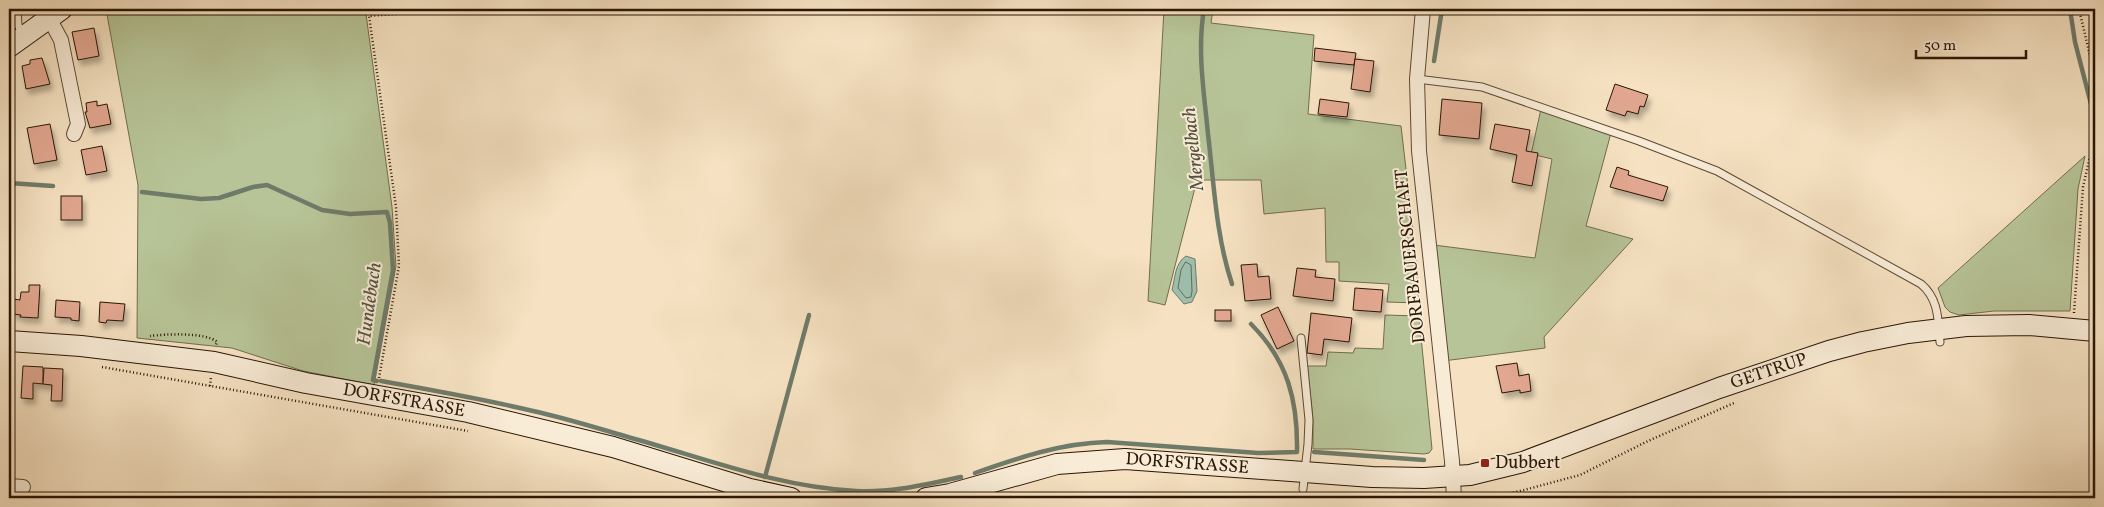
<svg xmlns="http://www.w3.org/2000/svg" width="2104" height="507" viewBox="0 0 2104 507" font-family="Vollkorn,serif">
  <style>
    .green { fill: #b7c497; stroke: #706d4e }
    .water { fill: #9ebfad; stroke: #6f7b6a }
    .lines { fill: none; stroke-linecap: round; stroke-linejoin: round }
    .shore { stroke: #646a59; stroke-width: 1 }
    .stream { stroke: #6f7b6a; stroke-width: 4.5 }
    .building { fill: #e2a790; stroke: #291605; filter: url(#shadow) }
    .service-casing { stroke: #5c4934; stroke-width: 9 }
    .minor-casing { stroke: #5c4934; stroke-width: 16 }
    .secondary-casing { stroke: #291605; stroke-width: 22 }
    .path { stroke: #291605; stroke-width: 2.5; stroke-dasharray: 1 2.5; stroke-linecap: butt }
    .service { stroke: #f9ecd7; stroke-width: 7 }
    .minor { stroke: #f9ecd7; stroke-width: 14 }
    .secondary { stroke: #f9ecd7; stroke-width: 20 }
    .poi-dot { fill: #8f2418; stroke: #f9ecd7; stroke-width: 2 }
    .labels { text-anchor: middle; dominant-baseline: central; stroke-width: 4; stroke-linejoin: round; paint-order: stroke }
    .street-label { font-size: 18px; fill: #291605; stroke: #f9ecd7 }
    .poi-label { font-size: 18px; fill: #291605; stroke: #f9ecd7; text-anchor: start }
    .water-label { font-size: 19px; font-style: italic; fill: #525140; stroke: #f9ecd7 }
  </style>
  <defs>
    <filter id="shadow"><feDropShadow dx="3" dy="5.5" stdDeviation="2.5" flood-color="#0004"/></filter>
  </defs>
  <rect width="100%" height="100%" fill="#f6e2c2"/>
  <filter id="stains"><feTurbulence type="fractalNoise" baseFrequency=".004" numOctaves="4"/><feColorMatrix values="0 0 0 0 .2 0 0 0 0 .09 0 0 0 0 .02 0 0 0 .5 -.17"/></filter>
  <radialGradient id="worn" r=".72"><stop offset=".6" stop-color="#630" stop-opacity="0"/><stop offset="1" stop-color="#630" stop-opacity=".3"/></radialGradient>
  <g class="green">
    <path d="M 106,9 L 256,9 L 258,14 L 264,9 L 422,9 L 366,14 L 392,207 L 396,266 L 374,385 L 303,371 L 232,348 L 137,338 L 138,185 Z"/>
    <path d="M 1164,9 L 1213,9 L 1211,23 L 1314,35 L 1308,114 L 1401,126 L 1418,273 L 1418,303 L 1387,302 L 1389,284 L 1339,281 L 1339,262 L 1326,262 L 1325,208 L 1264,214 L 1261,180 L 1197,180 L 1165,305 L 1148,301 Z"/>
    <path d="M 1541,109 L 1611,133 L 1586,226 L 1633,239 L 1544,337 L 1545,348 L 1443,361 L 1434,245 L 1535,258 L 1552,159 L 1531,154 Z"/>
    <path d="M 2085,156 L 2078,189 L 2070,311 L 1994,311 L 1959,315 L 1950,312 L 1945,307 L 1938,288 Z"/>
    <path d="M 1385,315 L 1419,316 L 1432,449 L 1429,453 L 1424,454 L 1350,449 L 1313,449 L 1313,419 L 1307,366 L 1326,366 L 1328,352 L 1353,353 L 1355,348 L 1383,349 Z"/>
  </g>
  <path class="water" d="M 1186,256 L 1195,259 L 1197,291 L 1192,302 L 1184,304 L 1172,290 C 1175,278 1175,263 1186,256 Z"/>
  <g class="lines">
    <path class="shore" d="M 1186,262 L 1191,265 L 1192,291 L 1191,297 L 1186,298 L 1178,288 L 1181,270 Z"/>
    <g class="stream">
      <path d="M 1204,9 C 1197,51 1204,92 1208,134 C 1214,184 1216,236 1232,284"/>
      <path d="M 2070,9 L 2075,42 L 2091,104"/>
      <path d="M 1434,61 L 1442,9"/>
      <path d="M 9,183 L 53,186"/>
      <path d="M 142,192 L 201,199 L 219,198 L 253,187 L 267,185 L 322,210 L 350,214 L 387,212 L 390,223 L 393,270 L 373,380 L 377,381"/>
      <path d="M 381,381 C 432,390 483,399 533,411 C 565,418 597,428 628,437 C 704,458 777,487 856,491 C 892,493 927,484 961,477"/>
      <path d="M 1314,452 L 1424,460"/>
      <path d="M 975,473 C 1018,458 1061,443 1107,442 L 1258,453 L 1297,452 C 1298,401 1288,361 1251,324"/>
      <path d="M 765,477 L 809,315"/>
      <path d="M 730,495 L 739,498"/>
    </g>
  </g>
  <g class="building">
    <path d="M 94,28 L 99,56 L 78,60 L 72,32 Z"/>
    <path d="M 1315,48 L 1356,53 L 1354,65 L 1314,61 Z"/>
    <path d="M 42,58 L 50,84 L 26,89 L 22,66 L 30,64 L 30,60 Z"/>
    <path d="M 1355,59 L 1374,61 L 1370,92 L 1351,89 Z"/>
    <path d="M 1615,84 L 1648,95 L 1644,107 L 1640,106 L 1638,114 L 1627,111 L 1625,116 L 1606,110 Z"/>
    <path d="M 1320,99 L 1349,103 L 1347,117 L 1318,114 Z"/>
    <path d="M 1442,99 L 1482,103 L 1479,139 L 1439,135 Z"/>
    <path d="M 97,101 L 97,106 L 107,104 L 111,124 L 90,128 L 85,112 L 87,112 L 86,103 Z"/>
    <path d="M 50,124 L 57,160 L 34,164 L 27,128 Z"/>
    <path d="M 1495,124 L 1530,130 L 1526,151 L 1538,153 L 1532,186 L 1512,182 L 1517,155 L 1490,149 Z"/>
    <path d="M 102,146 L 107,171 L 86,175 L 81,150 Z"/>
    <path d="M 1617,167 L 1629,171 L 1628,175 L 1668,187 L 1663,201 L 1610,187 Z"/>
    <rect x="61" y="196" width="21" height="24"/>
    <path d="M 1257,264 L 1258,277 L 1269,276 L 1271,299 L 1245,301 L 1241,265 Z"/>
    <path d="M 1297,268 L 1316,270 L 1315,277 L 1335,279 L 1333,301 L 1293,296 Z"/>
    <path d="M 29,285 L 40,285 L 38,318 L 20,317 L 21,315 L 13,314 L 13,299 L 20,300 L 21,292 L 29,292 Z"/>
    <path d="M 1355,288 L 1383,290 L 1381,312 L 1353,310 Z"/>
    <path d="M 56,300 L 80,302 L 79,321 L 71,320 L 71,318 L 55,317 Z"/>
    <path d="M 100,302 L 125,304 L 123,321 L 107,320 L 106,323 L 99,322 Z"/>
    <path d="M 1278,307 L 1294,341 L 1277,349 L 1261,315 Z"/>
    <rect x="1215" y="310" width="16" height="11"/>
    <path d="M 1311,313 L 1352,318 L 1349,342 L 1324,339 L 1322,355 L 1307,353 Z"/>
    <path d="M 1517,363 L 1519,376 L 1529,374 L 1531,391 L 1520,393 L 1520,390 L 1502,393 L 1496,366 Z"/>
    <path d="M 23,366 L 43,367 L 43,384 L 33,383 L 33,399 L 21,398 Z"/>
    <path d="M 44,368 L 63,369 L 62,401 L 51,401 L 52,385 L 43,384 Z"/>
  </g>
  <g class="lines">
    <g class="service-casing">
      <g id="service">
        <path d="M 17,9 L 18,25 L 23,35"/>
        <path d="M 1417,79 L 1482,87 L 1639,141 L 1717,171 L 1921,284 C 1939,299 1938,320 1940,342"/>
        <path d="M 1301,338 L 1309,420 L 1308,444 L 1303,489"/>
      </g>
    </g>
    <g class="minor-casing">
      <g id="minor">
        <path d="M 1423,9 L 1417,79 L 1419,151 L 1452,461 L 1454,498"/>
        <path d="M 49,18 L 61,40 L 78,124 L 74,134"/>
        <path d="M 9,486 L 23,487"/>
      </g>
    </g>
    <g class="secondary-casing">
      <g id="secondary">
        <path d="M 9,47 L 62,9"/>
        <path id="s1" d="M 9,341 L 81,346 L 214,362 L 306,383 L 468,412 L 613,447 L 750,489 L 791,498"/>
        <path id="s2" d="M 926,498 L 950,494 L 1057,464 L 1125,459 L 1372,477 L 1424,478 L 1470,475 L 1523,462 L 1719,388 L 1829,351 L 1863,342 L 1908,333 L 1966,326 L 2029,325 L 2095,331"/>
      </g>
    </g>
    <g class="path">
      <path d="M 2079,9 L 2095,77"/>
      <path d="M 2074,313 L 2083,187 L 2095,134"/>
      <path d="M 150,336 C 164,334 207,332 217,342 L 216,345"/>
      <path d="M 102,367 L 468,431"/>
      <path d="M 379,378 L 399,266 L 396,207 L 369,16 L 459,9"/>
      <path d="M 210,386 L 211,377"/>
      <path d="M 1404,496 L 1423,497"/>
      <path d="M 1475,498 L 1496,496 L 1524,490 L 1580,475 L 1648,441 L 1734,403"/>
    </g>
    <use href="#service" class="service"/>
    <use href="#minor" class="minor"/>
    <use href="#secondary" class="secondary"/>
  </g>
  <rect class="poi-dot" x="1480" y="458" width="10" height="10" rx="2.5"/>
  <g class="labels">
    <g class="street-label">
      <text transform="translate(1411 256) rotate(-96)">DORFBAUERSCHAFT</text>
      <text stroke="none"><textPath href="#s2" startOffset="866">GETTRUP</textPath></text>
      <text stroke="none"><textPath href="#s1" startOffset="400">DORFSTRASSE</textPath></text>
      <text stroke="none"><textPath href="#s2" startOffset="266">DORFSTRASSE</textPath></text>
    </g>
    <g class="poi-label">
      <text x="1495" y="463">Dubbert</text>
    </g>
    <g class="water-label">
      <text transform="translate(1194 149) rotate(-96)">Mergelbach</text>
      <text transform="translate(370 304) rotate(-82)">Hundebach</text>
    </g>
  </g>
  <rect width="2104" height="507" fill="none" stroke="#f6e2c2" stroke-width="30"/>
  <rect x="10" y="10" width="2084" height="487" fill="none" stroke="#291605" stroke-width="2.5"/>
  <rect x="15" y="15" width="2074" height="477" fill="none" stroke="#291605"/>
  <path d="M1916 50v8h110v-8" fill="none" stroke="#291605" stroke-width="2.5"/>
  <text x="1924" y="50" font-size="15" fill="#291605" stroke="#f9ecd7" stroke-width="4" paint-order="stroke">50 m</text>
  <rect width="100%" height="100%" filter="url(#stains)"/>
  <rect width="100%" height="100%" fill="url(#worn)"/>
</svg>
